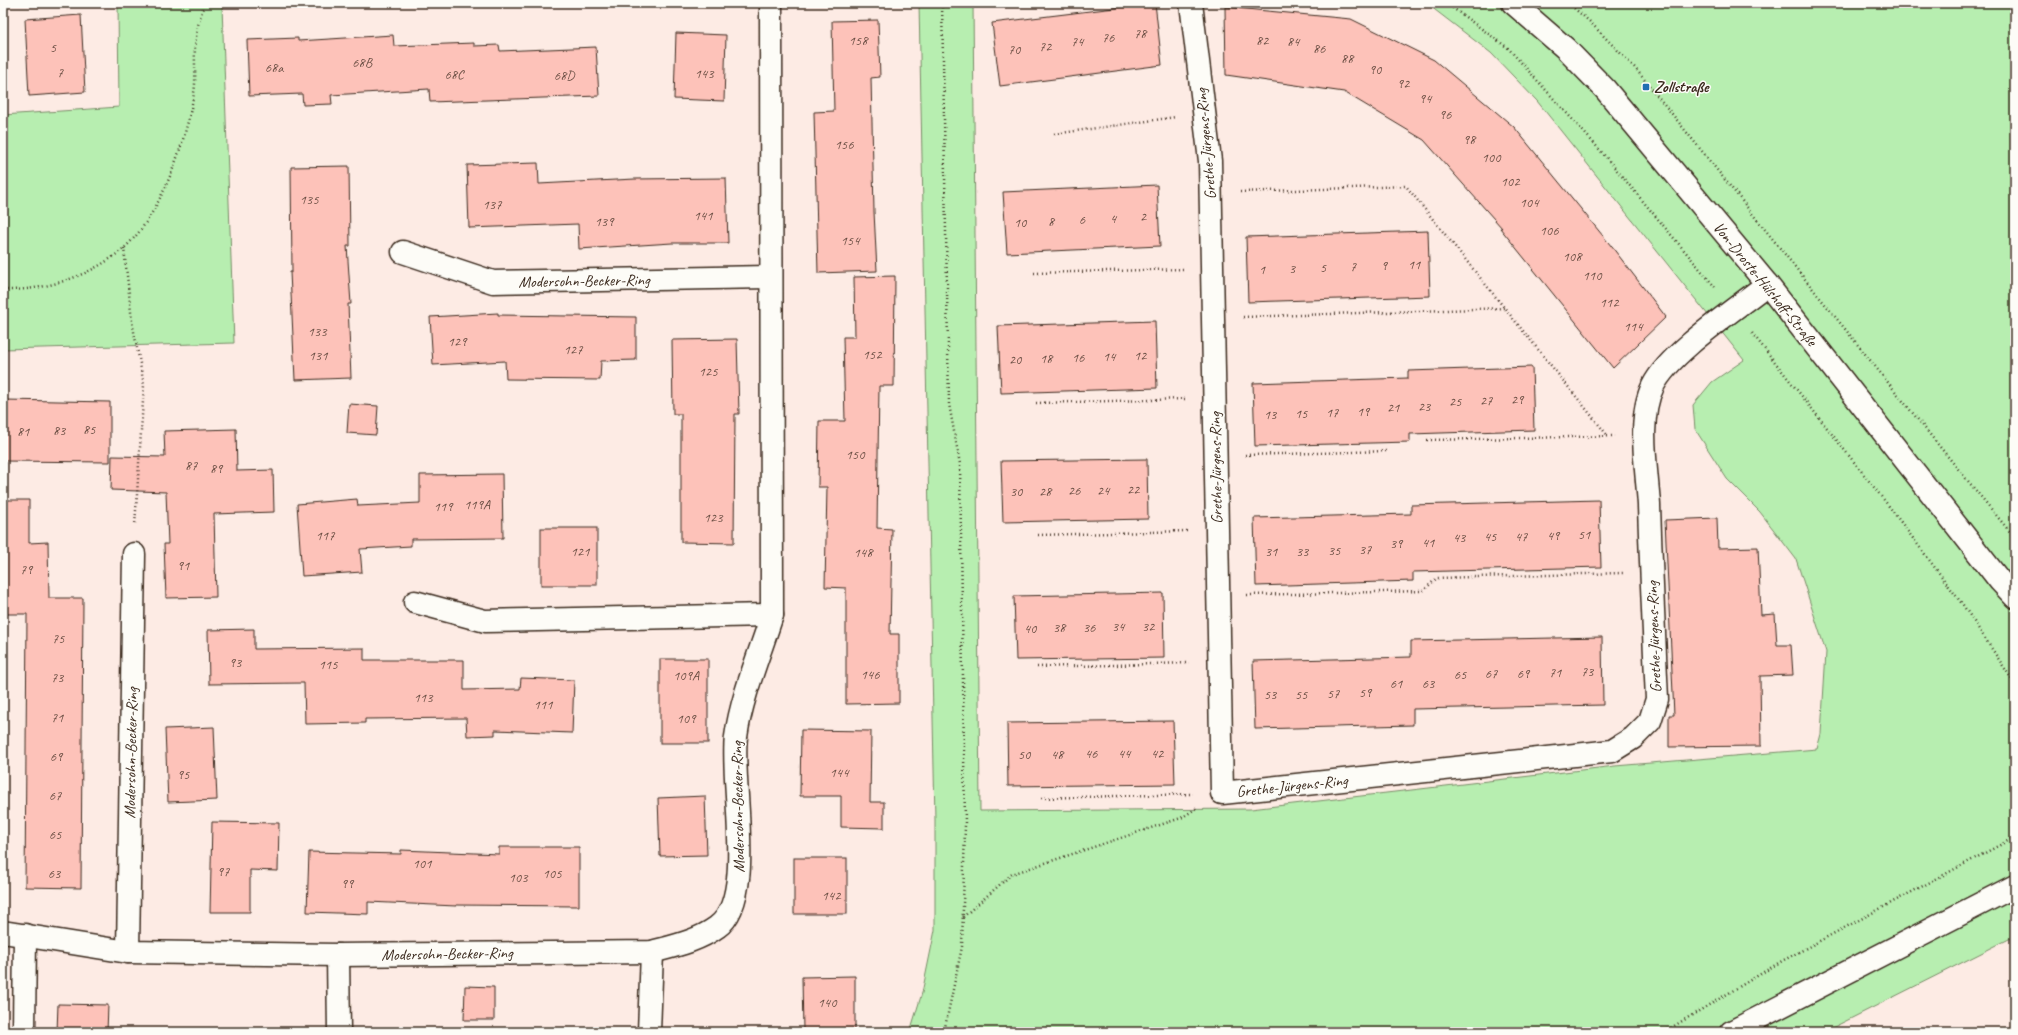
<svg xmlns="http://www.w3.org/2000/svg" width="2018" height="1035" viewBox="0 0 2018 1035" font-family="Caveat,sans-serif">
  <style>
    .green { fill: #b7eeb0; stroke: #798c67 }
    .building { fill: #fdc2b9; stroke: #3b2a1e }
    .lines { fill: none; stroke-linecap: round; stroke-linejoin: round }
    .minor-casing { stroke: #3b2a1e; stroke-width: 25 }
    .major-casing { stroke: #3b2a1e; stroke-width: 25 }
    .path { stroke: #3b2a1e; stroke-width: 2.5; stroke-dasharray: 1 3; stroke-linecap: butt }
    .minor { stroke: #fdfcf7; stroke-width: 22 }
    .major { stroke: #fdfcf7; stroke-width: 22 }
    .poi-dot { fill: #1f6fb2; stroke: #fdfcf7; stroke-width: 1.5 }
    .labels { text-anchor: middle; dominant-baseline: central; stroke-width: 3; stroke-linejoin: round; paint-order: stroke }
    .number-label { font-size: 14px; fill: #6c5045 }
    .poi-label { font-size: 16px; font-weight: bold; fill: #3b2a1e; stroke: #fdfcf7; text-anchor: start }
    .street-label { font-size: 16px; fill: #3b2a1e; stroke: #fdfcf7 }
  </style>
  <rect width="100%" height="100%" fill="#fdebe4"/>
  <filter id="ink" filterUnits="userSpaceOnUse"><feTurbulence type="fractalNoise" baseFrequency=".025" numOctaves="2"/><feDisplacementMap in="SourceGraphic" scale="8" xChannelSelector="R" yChannelSelector="G"/><feConvolveMatrix kernelMatrix="1 2 1 2 8 2 1 2 1" color-interpolation-filters="sRGB"/></filter>
  <g filter="url(#ink)">
    <g class="green">
      <path d="M 118,3 L 216,3 L 222,6 L 234,343 L 3,349 L 3,115 L 119,107 Z"/>
      <path d="M 919,3 L 973,3 L 980,811 L 1251,809 L 1615,766 L 1817,749 L 1821,734 L 1826,652 L 1796,559 L 1760,512 L 1727,479 L 1695,429 L 1693,405 L 1712,382 L 1744,360 L 1537,101 L 1491,53 L 1426,3 L 2015,3 L 2015,936 L 1824,1032 L 910,1032 L 922,993 L 935,930 L 935,820 Z"/>
    </g>
    <g class="building">
      <path d="M 1155,3 L 1162,65 L 1000,86 L 992,23 Z"/>
      <path d="M 1225,7 L 1351,19 L 1434,60 L 1514,127 L 1612,247 L 1666,317 L 1613,368 L 1500,228 L 1502,228 L 1424,140 L 1344,92 L 1226,75 Z"/>
      <path d="M 81,15 L 85,92 L 29,96 L 25,19 Z"/>
      <path d="M 878,20 L 880,77 L 871,78 L 874,212 L 877,271 L 818,273 L 814,112 L 834,111 L 832,21 Z"/>
      <path d="M 676,33 L 726,35 L 724,101 L 674,99 Z"/>
      <path d="M 393,35 L 394,46 L 474,43 L 474,46 L 499,45 L 500,51 L 596,47 L 599,96 L 430,102 L 429,89 L 331,95 L 332,104 L 303,105 L 302,94 L 249,96 L 247,40 L 298,38 L 298,41 Z"/>
      <path d="M 538,163 L 539,184 L 635,179 L 726,178 L 728,243 L 672,243 L 579,249 L 578,224 L 469,228 L 467,165 Z"/>
      <path d="M 349,166 L 350,246 L 347,246 L 351,304 L 348,304 L 351,378 L 295,380 L 290,272 L 292,272 L 291,167 Z"/>
      <path d="M 1157,185 L 1160,246 L 1007,253 L 1003,192 Z"/>
      <path d="M 1428,231 L 1430,296 L 1248,302 L 1246,237 Z"/>
      <path d="M 895,276 L 894,386 L 879,386 L 877,528 L 892,529 L 890,634 L 899,634 L 899,703 L 846,704 L 846,588 L 825,587 L 827,487 L 818,487 L 819,421 L 845,421 L 843,337 L 855,337 L 854,277 Z"/>
      <path d="M 498,313 L 498,315 L 636,317 L 636,360 L 601,361 L 600,380 L 506,379 L 505,361 L 433,365 L 430,317 Z"/>
      <path d="M 1155,321 L 1157,388 L 1001,393 L 998,326 Z"/>
      <path d="M 737,339 L 739,414 L 735,414 L 734,543 L 681,542 L 681,414 L 673,414 L 672,340 Z"/>
      <path d="M 1532,367 L 1534,430 L 1410,434 L 1410,442 L 1255,446 L 1253,383 L 1408,378 L 1408,371 Z"/>
      <path d="M 5,400 L 110,402 L 110,462 L 4,461 Z"/>
      <path d="M 349,404 L 378,406 L 376,435 L 347,433 Z"/>
      <path d="M 236,429 L 237,471 L 273,470 L 274,512 L 214,514 L 216,597 L 166,598 L 164,544 L 168,544 L 166,492 L 111,490 L 112,456 L 165,457 L 164,431 Z"/>
      <path d="M 1147,459 L 1148,519 L 1003,522 L 1001,461 Z"/>
      <path d="M 502,474 L 503,538 L 411,539 L 411,546 L 360,549 L 362,572 L 302,576 L 297,504 L 357,499 L 358,506 L 420,503 L 420,475 Z"/>
      <path d="M 3,500 L 29,500 L 29,543 L 48,542 L 49,598 L 83,598 L 81,888 L 25,887 L 27,614 L 3,614 Z"/>
      <path d="M 1599,500 L 1601,567 L 1413,572 L 1413,581 L 1256,586 L 1254,518 L 1411,514 L 1411,505 Z"/>
      <path d="M 1717,518 L 1718,548 L 1758,547 L 1761,615 L 1775,614 L 1777,645 L 1791,645 L 1793,675 L 1760,676 L 1761,746 L 1669,747 L 1669,715 L 1674,715 L 1665,520 Z"/>
      <rect x="541" y="528" width="56" height="57"/>
      <path d="M 1163,593 L 1164,658 L 1016,660 L 1014,596 Z"/>
      <path d="M 254,629 L 254,649 L 364,648 L 364,660 L 464,660 L 464,690 L 520,689 L 521,678 L 574,680 L 572,733 L 495,730 L 495,735 L 467,736 L 466,718 L 365,719 L 365,723 L 305,724 L 304,683 L 209,684 L 208,630 Z"/>
      <path d="M 1602,637 L 1603,705 L 1413,709 L 1413,725 L 1255,729 L 1253,661 L 1411,657 L 1411,641 Z"/>
      <rect x="660" y="659" width="48" height="84"/>
      <path d="M 1173,721 L 1175,784 L 1008,786 L 1007,723 Z"/>
      <path d="M 214,727 L 217,800 L 168,802 L 165,729 Z"/>
      <path d="M 801,730 L 871,731 L 870,802 L 884,802 L 884,828 L 841,827 L 841,796 L 800,796 Z"/>
      <path d="M 705,796 L 707,855 L 660,856 L 658,798 Z"/>
      <path d="M 212,822 L 279,823 L 278,871 L 250,870 L 250,912 L 210,912 Z"/>
      <path d="M 499,847 L 579,847 L 579,906 L 456,905 L 456,906 L 368,902 L 368,914 L 307,912 L 309,852 L 401,854 L 401,850 L 499,854 Z"/>
      <rect x="794" y="858" width="53" height="56"/>
      <path d="M 855,976 L 855,1030 L 803,1030 L 802,977 Z"/>
      <path d="M 465,986 L 494,987 L 494,1020 L 464,1020 Z"/>
      <path d="M 58,1004 L 108,1005 L 107,1032 L 57,1032 Z"/>
    </g>
    <g class="lines">
      <g class="minor-casing">
        <g id="minor">
          <path d="M 1191,3 L 1210,161 L 1222,793 L 1612,751 L 1633,738 L 1650,721 L 1657,699 C 1654,634 1651,570 1649,505 C 1647,471 1637,418 1653,386 C 1670,352 1736,309 1767,284"/>
          <path d="M 1513,3 L 1565,48 L 1605,89 L 1767,284 L 2000,581 L 2015,597"/>
          <path d="M 403,252 L 493,282 L 770,277"/>
          <path d="M 415,602 L 485,621 L 772,615"/>
          <path d="M 3,932 L 128,952 L 338,955 L 652,952 C 674,946 698,941 717,927 C 757,899 730,782 736,737 C 741,698 760,653 772,615 L 771,3"/>
          <path d="M 128,952 L 134,554"/>
          <path d="M 338,955 L 339,1032"/>
          <path d="M 24,1032 L 25,935"/>
          <path d="M 649,1032 L 652,952"/>
        </g>
      </g>
      <g class="major-casing">
        <path id="major" d="M 1731,1032 L 2015,886"/>
      </g>
      <g class="path">
        <path d="M 287,3 L 307,6 L 419,3"/>
        <path d="M 942,3 L 949,404 L 960,464 L 965,824 L 962,947 L 944,1032"/>
        <path d="M 1446,3 L 1508,48 L 1599,149 L 1715,287"/>
        <path d="M 1568,3 L 1589,21 L 1635,68 L 1940,447 L 2015,538"/>
        <path d="M 1054,134 L 1176,117"/>
        <path d="M 1240,192 L 1406,186 L 1608,436"/>
        <path d="M 124,248 L 132,321 L 144,385 L 135,526"/>
        <path d="M 1034,273 L 1184,269"/>
        <path d="M 3,290 C 45,291 92,276 124,248 C 161,216 186,141 194,93 C 197,75 193,56 196,38 C 197,26 201,14 205,3"/>
        <path d="M 1243,317 L 1504,308"/>
        <path d="M 1752,333 L 1888,505 L 1963,605 L 2015,684"/>
        <path d="M 1036,403 L 1186,399"/>
        <path d="M 1427,440 L 1615,436"/>
        <path d="M 1245,455 L 1388,451"/>
        <path d="M 1038,535 L 1187,531"/>
        <path d="M 1247,595 L 1423,591 L 1437,578 L 1623,573"/>
        <path d="M 1037,667 L 1189,663"/>
        <path d="M 1041,798 L 1193,794"/>
        <path d="M 963,917 L 1012,874 L 1181,818 L 1197,808"/>
        <path d="M 1664,1032 L 1782,961 L 2015,837"/>
      </g>
      <use href="#minor" class="minor"/>
      <use href="#major" class="major"/>
    </g>
  </g>
  <rect class="poi-dot" x="1642" y="83" width="8" height="8" rx="2"/>
  <g class="labels">
    <g class="number-label">
      <text x="1140" y="33">78</text>
      <text x="1108" y="37">76</text>
      <text x="858" y="40">158</text>
      <text x="1262" y="40">82</text>
      <text x="1077" y="41">74</text>
      <text x="1293" y="41">84</text>
      <text x="1045" y="46">72</text>
      <text x="53" y="47">5</text>
      <text x="1319" y="48">86</text>
      <text x="1014" y="49">70</text>
      <text x="1347" y="58">88</text>
      <text x="362" y="62">68B</text>
      <text x="274" y="67">68a</text>
      <text x="1375" y="69">90</text>
      <text x="60" y="72">7</text>
      <text x="704" y="73">143</text>
      <text x="454" y="74">68C</text>
      <text x="564" y="75">68D</text>
      <text x="1403" y="83">92</text>
      <text x="1425" y="98">94</text>
      <text x="1445" y="114">96</text>
      <text x="1469" y="139">98</text>
      <text x="844" y="144">156</text>
      <text x="1491" y="157">100</text>
      <text x="1510" y="181">102</text>
      <text x="309" y="199">135</text>
      <text x="1529" y="202">104</text>
      <text x="492" y="204">137</text>
      <text x="703" y="215">141</text>
      <text x="1143" y="216">2</text>
      <text x="1113" y="218">4</text>
      <text x="1082" y="219">6</text>
      <text x="604" y="221">139</text>
      <text x="1051" y="221">8</text>
      <text x="1020" y="222">10</text>
      <text x="1549" y="230">106</text>
      <text x="850" y="240">154</text>
      <text x="1572" y="256">108</text>
      <text x="1414" y="264">11</text>
      <text x="1384" y="265">9</text>
      <text x="1353" y="266">7</text>
      <text x="1323" y="267">5</text>
      <text x="1292" y="268">3</text>
      <text x="1262" y="269">1</text>
      <text x="1592" y="275">110</text>
      <text x="1609" y="302">112</text>
      <text x="1633" y="326">114</text>
      <text x="317" y="331">133</text>
      <text x="457" y="341">129</text>
      <text x="573" y="349">127</text>
      <text x="872" y="354">152</text>
      <text x="318" y="355">131</text>
      <text x="1140" y="355">12</text>
      <text x="1109" y="356">14</text>
      <text x="1078" y="357">16</text>
      <text x="1046" y="358">18</text>
      <text x="1015" y="359">20</text>
      <text x="708" y="371">125</text>
      <text x="1517" y="399">29</text>
      <text x="1486" y="400">27</text>
      <text x="1455" y="401">25</text>
      <text x="1424" y="406">23</text>
      <text x="1393" y="407">21</text>
      <text x="1363" y="411">19</text>
      <text x="1332" y="412">17</text>
      <text x="1301" y="413">15</text>
      <text x="1270" y="414">13</text>
      <text x="89" y="429">85</text>
      <text x="59" y="430">83</text>
      <text x="23" y="431">81</text>
      <text x="855" y="454">150</text>
      <text x="191" y="465">87</text>
      <text x="216" y="468">89</text>
      <text x="1133" y="489">22</text>
      <text x="1074" y="490">26</text>
      <text x="1103" y="490">24</text>
      <text x="1016" y="491">30</text>
      <text x="1045" y="491">28</text>
      <text x="477" y="504">119A</text>
      <text x="443" y="506">119</text>
      <text x="713" y="517">123</text>
      <text x="1584" y="534">51</text>
      <text x="325" y="535">117</text>
      <text x="1553" y="535">49</text>
      <text x="1490" y="536">45</text>
      <text x="1521" y="536">47</text>
      <text x="1459" y="537">43</text>
      <text x="1428" y="542">41</text>
      <text x="1396" y="543">39</text>
      <text x="1365" y="549">37</text>
      <text x="1334" y="550">35</text>
      <text x="580" y="551">121</text>
      <text x="1271" y="551">31</text>
      <text x="1302" y="551">33</text>
      <text x="863" y="552">148</text>
      <text x="183" y="565">91</text>
      <text x="26" y="569">79</text>
      <text x="1118" y="626">34</text>
      <text x="1148" y="626">32</text>
      <text x="1059" y="627">38</text>
      <text x="1089" y="627">36</text>
      <text x="1030" y="628">40</text>
      <text x="58" y="638">75</text>
      <text x="235" y="662">93</text>
      <text x="328" y="664">115</text>
      <text x="1587" y="671">73</text>
      <text x="1555" y="672">71</text>
      <text x="1491" y="673">67</text>
      <text x="1523" y="673">69</text>
      <text x="870" y="674">146</text>
      <text x="1460" y="674">65</text>
      <text x="686" y="675">109A</text>
      <text x="57" y="677">73</text>
      <text x="1396" y="683">61</text>
      <text x="1428" y="683">63</text>
      <text x="1365" y="692">59</text>
      <text x="1333" y="693">57</text>
      <text x="1270" y="694">53</text>
      <text x="1301" y="694">55</text>
      <text x="423" y="697">113</text>
      <text x="543" y="704">111</text>
      <text x="57" y="717">71</text>
      <text x="686" y="718">109</text>
      <text x="1091" y="753">46</text>
      <text x="1124" y="753">44</text>
      <text x="1157" y="753">42</text>
      <text x="1024" y="754">50</text>
      <text x="1057" y="754">48</text>
      <text x="56" y="756">69</text>
      <text x="839" y="772">144</text>
      <text x="183" y="774">95</text>
      <text x="55" y="795">67</text>
      <text x="55" y="834">65</text>
      <text x="422" y="863">101</text>
      <text x="223" y="871">97</text>
      <text x="54" y="873">63</text>
      <text x="552" y="873">105</text>
      <text x="518" y="877">103</text>
      <text x="347" y="883">99</text>
      <text x="831" y="895">142</text>
      <text x="827" y="1002">140</text>
    </g>
    <g class="poi-label">
      <text x="1654" y="87">Zollstraße</text>
    </g>
    <g class="street-label">
      <text transform="translate(1206 144) rotate(-95)">Grethe-Jürgens-Ring</text>
      <text transform="translate(584 281) rotate(-1)">Modersohn-Becker-Ring</text>
      <text transform="translate(1765 284) rotate(51)">Von-Droste-Hülshoff-Straße</text>
      <text transform="translate(1216 468) rotate(-91)">Grethe-Jürgens-Ring</text>
      <text transform="translate(1654 637) rotate(-92)">Grethe-Jürgens-Ring</text>
      <text transform="translate(131 753) rotate(-89)">Modersohn-Becker-Ring</text>
      <text transform="translate(1292 786) rotate(-6)">Grethe-Jürgens-Ring</text>
      <text transform="translate(738 807) rotate(-91)">Modersohn-Becker-Ring</text>
      <text transform="translate(447 954) rotate(-1)">Modersohn-Becker-Ring</text>
    </g>
  </g>
  <rect width="2018" height="1035" fill="none" stroke="#fdfcf7" stroke-width="16"/>
  <rect x="8" y="8" width="2002" height="1019" fill="none" stroke="#3b2a1e" stroke-width="1.5" filter="url(#ink)"/>
</svg>
